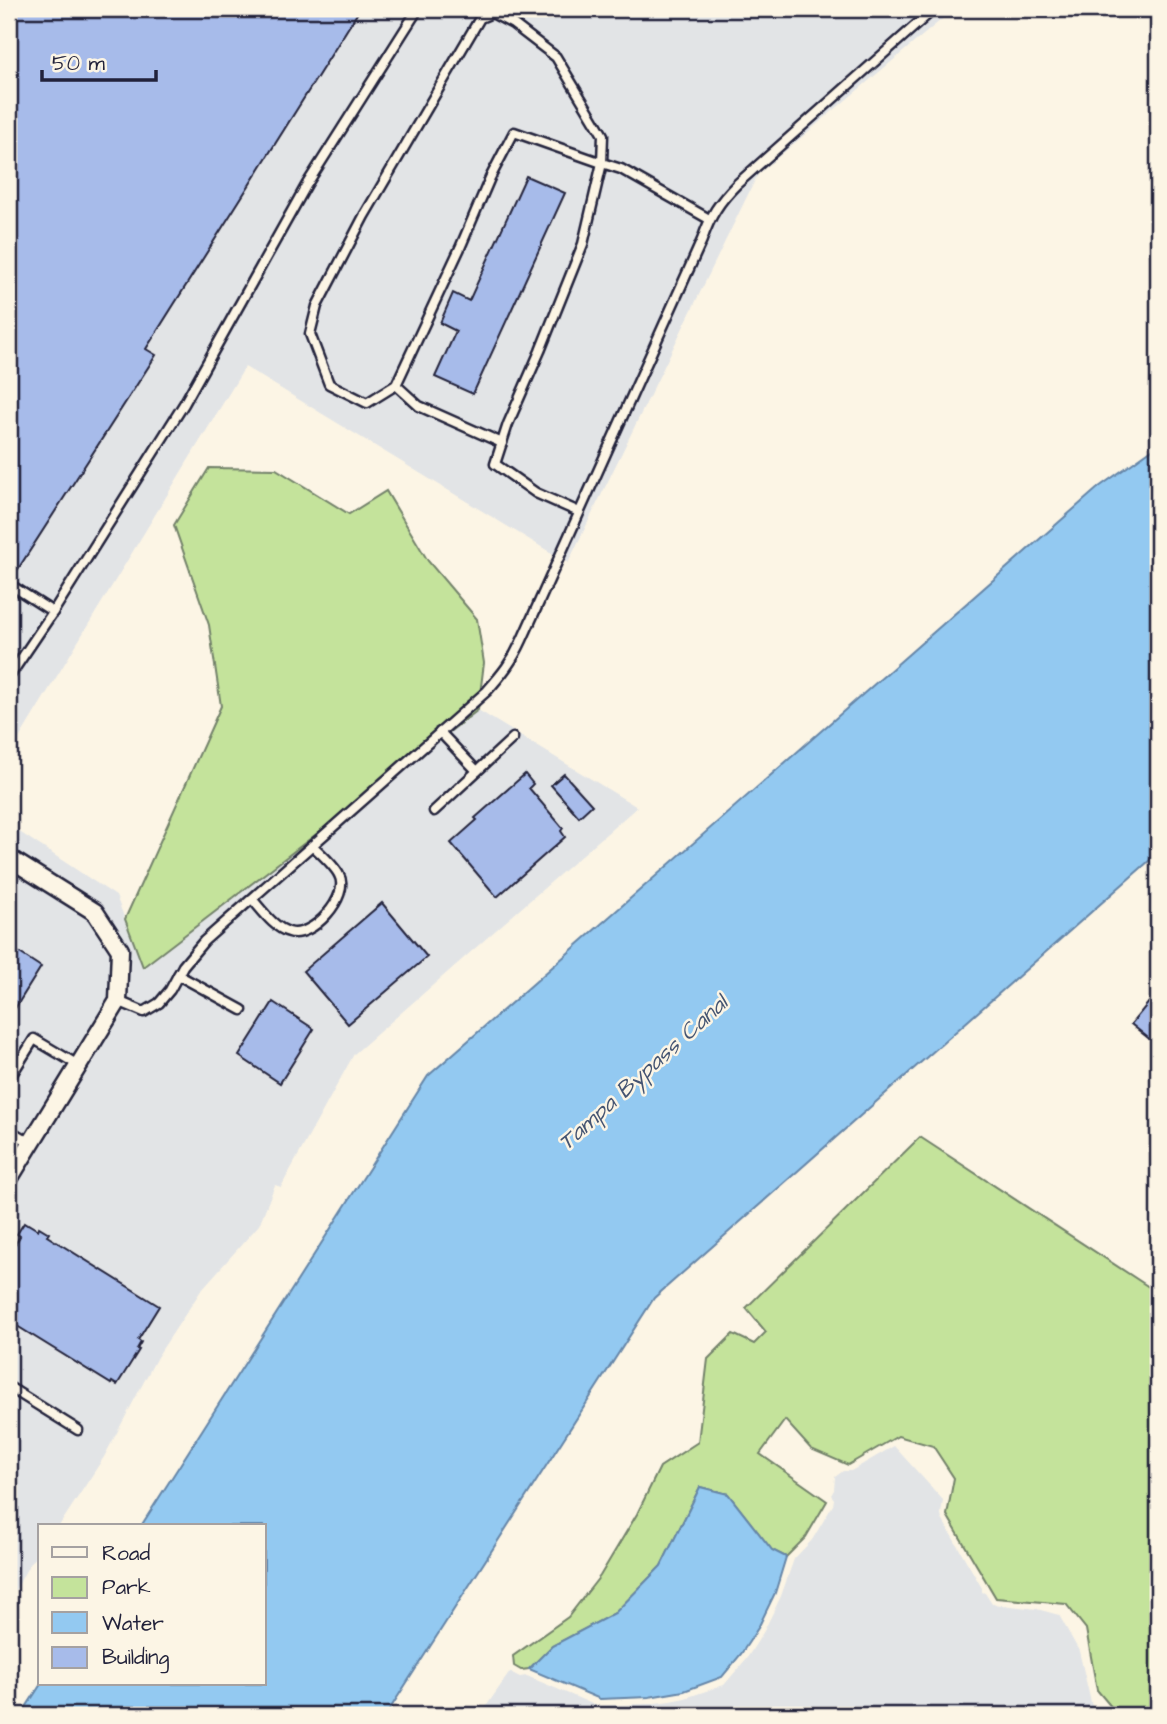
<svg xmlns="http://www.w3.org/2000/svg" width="1167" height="1724" viewBox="0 0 1167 1724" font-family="'Architects Daughter',sans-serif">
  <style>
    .built { fill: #e2e4e6 }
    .green { fill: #c4e39b; stroke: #73826b; stroke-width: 2 }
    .water { fill: #93c9f1; stroke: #6686a8; stroke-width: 2 }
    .building { fill: #a7bbea; stroke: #22223b; stroke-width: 2 }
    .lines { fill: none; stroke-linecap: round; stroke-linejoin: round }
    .service-casing { stroke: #22223b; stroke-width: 13 }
    .minor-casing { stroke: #22223b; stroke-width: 21 }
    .service { stroke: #fcf5e5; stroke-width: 8 }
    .minor { stroke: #fcf5e5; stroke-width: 16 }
    .labels { text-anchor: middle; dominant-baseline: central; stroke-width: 5; stroke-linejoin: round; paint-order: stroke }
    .water-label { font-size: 23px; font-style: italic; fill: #445472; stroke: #fcf5e5 }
  </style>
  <rect width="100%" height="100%" fill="#fcf5e5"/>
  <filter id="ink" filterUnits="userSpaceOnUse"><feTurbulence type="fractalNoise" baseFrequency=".0143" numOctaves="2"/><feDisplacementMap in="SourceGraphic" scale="14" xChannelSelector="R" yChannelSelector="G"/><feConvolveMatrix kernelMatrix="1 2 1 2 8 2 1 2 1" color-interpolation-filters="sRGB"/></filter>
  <g filter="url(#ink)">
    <g class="built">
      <path d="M 9,9 L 954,9 L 758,174 L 568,563 L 245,367 L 9,755 Z"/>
      <path d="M 478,710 L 637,807 L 354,1054 L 281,1187 L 275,1185 L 259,1225 L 202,1289 L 157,1357 L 104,1457 L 59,1526 L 40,1526 L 40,1555 L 31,1561 L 9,1602 L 9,1194 L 125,1005 L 128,950 L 127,945 L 99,905 L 9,848 L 9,825 L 116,896 L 143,966 Z"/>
      <path d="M 9,869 L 89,919 L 112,953 L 110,999 L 9,1164 Z"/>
      <path d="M 894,1446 L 943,1500 L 941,1514 L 942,1519 L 982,1588 L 982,1592 L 985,1593 L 992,1604 L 1037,1609 L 1059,1615 L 1079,1651 L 1094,1715 L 480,1715 L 510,1672 L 520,1677 L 527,1676 L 597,1706 L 648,1704 L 670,1701 L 685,1698 L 724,1685 L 747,1658 L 764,1631 L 781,1596 L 794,1559 L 812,1540 L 833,1505 L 834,1499 L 831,1495 L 834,1490 L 835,1477 L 843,1471 L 851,1471 Z"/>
    </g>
    <g class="green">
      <path d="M 209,468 L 276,469 L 349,514 L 386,491 L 428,561 L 477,619 L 484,663 L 478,710 L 143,967 L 125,919 L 221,706 L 209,625 L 174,525 Z"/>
      <path d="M 920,1137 L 1158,1293 L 1158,1715 L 1118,1715 L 1097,1690 L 1086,1629 L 1066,1604 L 996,1598 L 947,1515 L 954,1478 L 933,1446 L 898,1436 L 848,1465 L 811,1449 L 785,1420 L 760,1454 L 827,1501 L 806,1537 L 786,1557 L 772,1550 L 728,1494 L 700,1487 L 661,1566 L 615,1613 L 552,1646 L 529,1669 L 521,1670 L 514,1666 L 513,1656 L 568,1617 L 600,1576 L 637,1514 L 660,1467 L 698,1442 L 708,1359 L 733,1334 L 754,1344 L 766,1332 L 746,1308 Z"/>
    </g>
    <g class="water">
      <path d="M 1158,445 L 1158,853 L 654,1298 L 386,1715 L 21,1715 L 41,1684 L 264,1684 L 264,1526 L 141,1526 L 428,1076 L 1099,487 Z"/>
      <path d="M 700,1487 L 728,1494 L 772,1550 L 786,1557 L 775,1593 L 758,1628 L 741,1654 L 722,1677 L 684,1691 L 649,1697 L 600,1699 L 529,1669 L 552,1646 L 615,1613 L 661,1566 Z"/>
    </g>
    <g class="building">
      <path d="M 11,9 L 360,9 L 146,349 L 156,355 L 18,569 L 9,563 L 9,13 Z"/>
      <path d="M 526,176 L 565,193 L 473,394 L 435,377 L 456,331 L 440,323 L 453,293 L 469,301 Z"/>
      <path d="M 525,774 L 533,784 L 529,788 L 563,828 L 561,831 L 565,837 L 497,897 L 451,843 L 477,820 L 475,818 Z"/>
      <path d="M 564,774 L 592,805 L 579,817 L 551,785 Z"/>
      <path d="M 382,903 L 427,957 L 348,1024 L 303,971 Z"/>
      <path d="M 9,946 L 41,967 L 9,1018 Z"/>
      <path d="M 1158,991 L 1158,1046 L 1131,1024 Z"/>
      <path d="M 273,1002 L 314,1029 L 280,1083 L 239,1056 Z"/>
      <path d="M 24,1223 L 27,1225 L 28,1224 L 38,1230 L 39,1227 L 49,1233 L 47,1236 L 159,1306 L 138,1340 L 141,1342 L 137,1349 L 139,1350 L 117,1385 L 112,1382 L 111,1384 L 9,1321 L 9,1255 L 20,1236 L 17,1234 Z"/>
    </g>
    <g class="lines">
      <g class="service-casing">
        <g id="service">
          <path d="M 492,13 L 513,24 L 556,57 L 603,135 L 602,163 L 514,132 L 490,178 L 460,248 L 396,385 L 367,403 L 329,384 L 310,334 L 317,306 L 364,216 L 480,18 Z"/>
          <path d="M 396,385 L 419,406 L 502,443"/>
          <path d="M 579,512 L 536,493 L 495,464 L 508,424 L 540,351 L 583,244 L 602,163 L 621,169 L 709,219"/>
          <path d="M 9,584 L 53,612"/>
          <path d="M 9,677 L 53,612 L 184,404 L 307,184 L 418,9"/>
          <path d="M 440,732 L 477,771"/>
          <path d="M 434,811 L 513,738"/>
          <path d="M 252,899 C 262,910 274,928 289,932 C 311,940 351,896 339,875 C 334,865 321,854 313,846"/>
          <path d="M 178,975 L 242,1010"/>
          <path d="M 118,1001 L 144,1012 L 159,1003 L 170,990 L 183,966 L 204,941 L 487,691 C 502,674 512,662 522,640 L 702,240 C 710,216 719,202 737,184 L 934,9"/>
          <path d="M 9,1079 L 34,1039 L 78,1065"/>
          <path d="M 9,1130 L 31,1143"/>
          <path d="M 9,1387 L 78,1430"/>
        </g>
      </g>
      <g class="minor-casing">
        <path id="minor" d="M 9,858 L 95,912 L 120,950 L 118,1001 L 9,1179"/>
      </g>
      <use href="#service" class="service"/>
      <use href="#minor" class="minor"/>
    </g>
  </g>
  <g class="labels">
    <g class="water-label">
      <text transform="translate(643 1073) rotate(-42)">Tampa Bypass Canal</text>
    </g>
  </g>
  <rect width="1167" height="1724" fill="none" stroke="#fcf5e5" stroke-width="35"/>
  <rect x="18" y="18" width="1132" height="1689" fill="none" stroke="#22223b" stroke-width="2.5" filter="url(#ink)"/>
  <rect x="38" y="1524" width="228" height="161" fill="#fcf5e5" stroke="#a5a1a1" stroke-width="2"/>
  <rect x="52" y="1547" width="35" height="10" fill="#fcf5e5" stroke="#a5a1a1" stroke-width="2"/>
  <text x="102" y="1560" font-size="21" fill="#22223b">Road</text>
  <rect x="52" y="1577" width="35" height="21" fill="#c4e39b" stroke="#a5a1a1" stroke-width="2"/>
  <text x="102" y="1594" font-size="21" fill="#22223b">Park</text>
  <rect x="52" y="1612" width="35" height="21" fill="#93c9f1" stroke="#a5a1a1" stroke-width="2"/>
  <text x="102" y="1630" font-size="21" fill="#22223b">Water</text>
  <rect x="52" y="1647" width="35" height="21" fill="#a7bbea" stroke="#a5a1a1" stroke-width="2"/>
  <text x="102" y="1664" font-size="21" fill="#22223b">Building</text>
  <path d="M42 70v10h114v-10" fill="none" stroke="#22223b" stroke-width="3.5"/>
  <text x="52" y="70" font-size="21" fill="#22223b" stroke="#fcf5e5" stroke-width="5" paint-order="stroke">50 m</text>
</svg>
